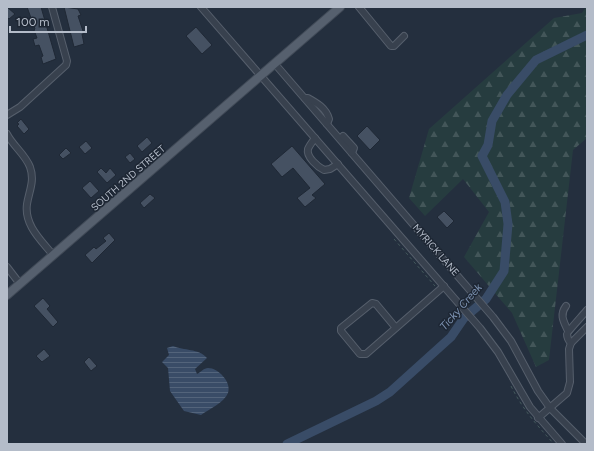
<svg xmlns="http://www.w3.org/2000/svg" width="594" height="451" viewBox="0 0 594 451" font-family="Figtree,sans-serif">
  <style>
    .forest { fill: url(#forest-firs) }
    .water { fill: url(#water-rules) }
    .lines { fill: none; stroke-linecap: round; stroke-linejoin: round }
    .river { stroke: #394c67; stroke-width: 9 }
    .building { fill: #455162; stroke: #1f2835 }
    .minor-casing { stroke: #565f6c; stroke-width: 8 }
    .major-casing { stroke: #414a57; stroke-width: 10 }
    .path { stroke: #44595c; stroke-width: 1; stroke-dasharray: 3 3; stroke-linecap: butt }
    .minor { stroke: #38414e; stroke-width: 6 }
    .major { stroke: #56606e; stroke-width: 8 }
    .labels { text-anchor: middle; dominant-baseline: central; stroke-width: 3; stroke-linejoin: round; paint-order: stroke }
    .street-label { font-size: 10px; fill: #b4bcc9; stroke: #1d2633 }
    .water-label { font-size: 11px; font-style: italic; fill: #7c92b1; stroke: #1d2633 }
  </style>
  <defs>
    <pattern id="forest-firs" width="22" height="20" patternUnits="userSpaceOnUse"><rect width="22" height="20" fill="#263c3f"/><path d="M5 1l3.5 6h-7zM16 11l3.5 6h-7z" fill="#435659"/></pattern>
    <pattern id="water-rules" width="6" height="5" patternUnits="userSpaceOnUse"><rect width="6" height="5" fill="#394c67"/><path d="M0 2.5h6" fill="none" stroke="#53647b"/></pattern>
  </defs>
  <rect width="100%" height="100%" fill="#242f3e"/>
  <path class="forest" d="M 586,7 L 587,138 L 573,150 L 549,360 L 536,367 L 512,313 L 464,257 L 489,212 L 463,179 L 425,216 L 409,198 L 429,129 L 554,18 L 582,13 Z"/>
  <path class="water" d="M 173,346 C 184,351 198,348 207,358 L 195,369 L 197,374 C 201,372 204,368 208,368 C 218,368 232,382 228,393 C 224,403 209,409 201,415 L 184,411 L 170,391 L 168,368 L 162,362 L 169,355 L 167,348 Z"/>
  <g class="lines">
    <path class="river" d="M 287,444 L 376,401 L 390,392 L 451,337 L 464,318 L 486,299 L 504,271 L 508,224 L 505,202 L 482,156 L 488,145 L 492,121 L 507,95 L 536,60 L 587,35"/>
  </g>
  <g class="building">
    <path d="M 7,7 L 15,14 L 9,19 L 7,17 Z"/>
    <path d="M 27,7 L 41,7 L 56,59 L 43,64 L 41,57 L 43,56 L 39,45 L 35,46 L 33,39 L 37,38 L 34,30 L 35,29 Z"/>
    <path d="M 64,7 L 78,9 L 81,15 L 78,16 L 84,34 L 82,34 L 84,44 L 74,47 Z"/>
    <path d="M 196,27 L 212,45 L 202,54 L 186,36 Z"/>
    <path d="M 21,119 L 29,129 L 24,134 L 17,126 L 19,124 L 17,123 Z"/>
    <path d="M 367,126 L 380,140 L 370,150 L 357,136 Z"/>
    <path d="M 147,137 L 152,143 L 142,152 L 137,146 Z"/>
    <path d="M 86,141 L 92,148 L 85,154 L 79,147 Z"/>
    <path d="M 292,146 L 325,184 L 312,195 L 316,198 L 305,207 L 297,198 L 310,188 L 293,168 L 282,177 L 271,164 Z"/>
    <path d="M 66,148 L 71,153 L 63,159 L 59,155 Z"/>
    <path d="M 130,153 L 135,159 L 130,163 L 125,157 Z"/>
    <path d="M 101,168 L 106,173 L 110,168 L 116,175 L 107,183 L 97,172 Z"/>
    <path d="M 90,181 L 99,191 L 91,198 L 82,188 Z"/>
    <path d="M 150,194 L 155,198 L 144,208 L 140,203 Z"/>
    <path d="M 444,211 L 454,221 L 447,228 L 437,217 Z"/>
    <path d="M 109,233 L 115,240 L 92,263 L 85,255 L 94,247 L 96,249 L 106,241 L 103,238 Z"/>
    <path d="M 43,298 L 50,306 L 47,309 L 58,322 L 53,327 L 34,306 Z"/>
    <path d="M 44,349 L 50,356 L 42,362 L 36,356 Z"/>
    <path d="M 89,357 L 97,366 L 91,371 L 84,362 Z"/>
  </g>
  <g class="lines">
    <g class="minor-casing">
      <g id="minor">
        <path d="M 201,7 L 480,328 L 498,352 L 530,407 L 562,444"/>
        <path d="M 359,7 L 391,46 L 394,46 L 404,36"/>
        <path d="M 275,64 L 493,317 L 511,341 L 538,391 L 550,408 L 586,444"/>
        <path d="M 305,98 L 308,98 C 317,103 326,108 329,119 L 327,124"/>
        <path d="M 7,115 L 20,107 L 66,65 L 67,61 L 52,7"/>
        <path d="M 7,134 C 13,146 25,154 30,167 C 35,181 29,191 27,204 C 24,225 41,240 53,255"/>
        <path d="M 343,136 L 354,148 L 352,153"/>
        <path d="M 315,138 C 313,141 309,146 308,149 C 306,157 318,167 324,170 L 330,169 L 338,164"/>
        <path d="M 7,267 L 20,284"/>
        <path d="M 566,306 C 559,315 564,322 568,331"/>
        <path d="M 396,328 L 376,304 L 372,303 L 341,328 L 341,331 L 360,354 L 366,354 L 444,286"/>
        <path d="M 571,343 C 569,341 567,338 567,334 C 567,332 584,314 587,310"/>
        <path d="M 538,418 L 567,393 L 570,382 L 569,349 L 571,343 L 587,327"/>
      </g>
    </g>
    <g class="major-casing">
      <path id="major" d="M 7,295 L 340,7"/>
    </g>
    <g class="path">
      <path d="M 394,239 L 435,286"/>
      <path d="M 511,386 C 523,410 536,424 554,444"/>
    </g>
    <use href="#minor" class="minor"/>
    <use href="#major" class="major"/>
  </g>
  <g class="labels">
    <g class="street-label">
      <text transform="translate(128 178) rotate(-41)">SOUTH 2ND STREET</text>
      <text transform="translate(436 250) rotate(49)">MYRICK LANE</text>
    </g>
    <g class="water-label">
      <text transform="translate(461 307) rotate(-49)">Ticky Creek</text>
    </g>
  </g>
  <rect width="594" height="451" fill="none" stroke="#b4bcc9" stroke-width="16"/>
  <path d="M10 26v6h76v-6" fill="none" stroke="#b4bcc9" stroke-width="2"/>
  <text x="16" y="26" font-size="12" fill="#b4bcc9" stroke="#1d2633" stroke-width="3" paint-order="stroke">100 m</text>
</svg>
